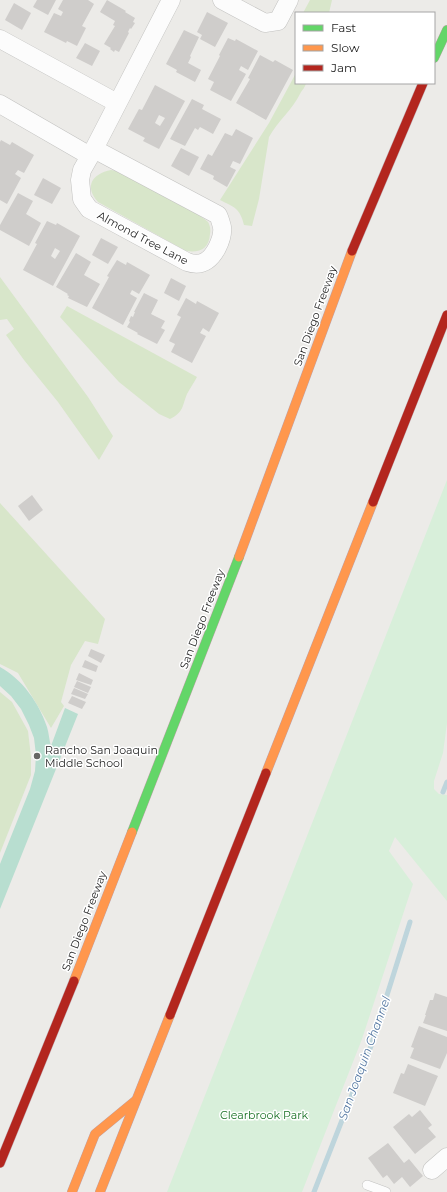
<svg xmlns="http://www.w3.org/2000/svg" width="447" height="1192" viewBox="0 0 447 1192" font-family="Montserrat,sans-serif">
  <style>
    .grass { fill: #d8e6ca }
    .park { fill: #d8efda }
    .pitch { fill: #b8ded0 }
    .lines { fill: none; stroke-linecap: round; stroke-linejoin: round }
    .stream { stroke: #bed5dc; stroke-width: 5 }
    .building { fill: #cfcdcb; fill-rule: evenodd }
    .lane-casing { stroke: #c2c2c0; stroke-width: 10 }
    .street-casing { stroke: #c2c2c0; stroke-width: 19 }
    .fast-casing { stroke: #bea2a9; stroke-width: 10 }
    .slow-casing { stroke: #bea2a9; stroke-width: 10 }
    .jam-casing { stroke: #bea2a9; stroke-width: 10 }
    .lane { stroke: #fcfcfc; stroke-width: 9 }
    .street { stroke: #fcfcfc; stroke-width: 18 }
    .fast { stroke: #63d668; stroke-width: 9 }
    .slow { stroke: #ff974d; stroke-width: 9 }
    .jam { stroke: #b3261e; stroke-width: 9 }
    .poi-dot { fill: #676665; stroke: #fff; stroke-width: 1.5 }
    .labels { text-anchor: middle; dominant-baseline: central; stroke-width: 3; stroke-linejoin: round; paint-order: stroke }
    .street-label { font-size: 11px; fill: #1f1f1f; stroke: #fff }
    .poi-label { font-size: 11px; fill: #1f1f1f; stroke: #fff; text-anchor: start }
    .park-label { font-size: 11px; fill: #187124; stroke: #fff }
    .water-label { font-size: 12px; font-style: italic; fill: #5679a3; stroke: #fff }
  </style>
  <rect width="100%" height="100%" fill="#ecebe8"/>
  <g class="grass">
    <path d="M 310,0 L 332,0 L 329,13 L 303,13 Z"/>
    <path d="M 296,73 L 296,83 L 306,83 C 305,88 302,90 300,94 C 292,110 278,121 269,137 L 259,199 L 252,226 L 244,225 C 240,208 234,207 220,200 L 269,123 Z"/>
    <path d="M 111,170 L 117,171 L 197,214 C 201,217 205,219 208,222 C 210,225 211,231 210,234 C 209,249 200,253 186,251 L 98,202 C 84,186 92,174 111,170 Z"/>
    <path d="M 0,277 L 88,397 L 113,436 L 99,460 L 58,402 L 24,360 L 6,335 L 14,329 L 7,319 L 0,320 Z"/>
    <path d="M 67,306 L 197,377 C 194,383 190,388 187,394 C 182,406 184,412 170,419 L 159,414 L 119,382 L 60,317 Z"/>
    <path d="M 0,503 L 105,619 L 98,644 L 85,641 L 71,665 L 61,702 L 64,706 L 51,728 L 18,673 L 0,664 Z"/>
    <path d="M 0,692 L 12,702 L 28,731 L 31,757 L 31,775 L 0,853 Z"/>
  </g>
  <path class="park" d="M 447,480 L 447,723 L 443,753 L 434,781 L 434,789 L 439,794 L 447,795 L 447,901 L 395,837 L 389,851 L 413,884 L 362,1039 L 302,1192 L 167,1192 Z"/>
  <path class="pitch" d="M 0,667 C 23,680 39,703 47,727 C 49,733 49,740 51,746 L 65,708 L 78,714 L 0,909 L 0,864 L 30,789 L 35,771 L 36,755 L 34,738 L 29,725 L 21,709 L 11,696 L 0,686 Z"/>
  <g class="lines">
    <g class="stream">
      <path d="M 443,792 L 447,782"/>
      <path d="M 314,1192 L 371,1046 L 410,922"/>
    </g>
  </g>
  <g class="building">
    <path d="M 37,0 L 56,0 L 48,15 L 33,7 Z"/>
    <path d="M 63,0 L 88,0 L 94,4 L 82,26 L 86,28 L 77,46 L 67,41 L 66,43 L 44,32 L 54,13 L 61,16 L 63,12 L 58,9 Z"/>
    <path d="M 107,0 L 126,11 L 125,12 L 135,18 L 133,22 L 135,23 L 131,29 L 130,28 L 128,32 L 129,33 L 119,52 L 115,50 L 114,52 L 110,49 L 111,48 L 104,44 L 115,26 L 113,25 L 115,21 L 100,12 Z"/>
    <path d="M 14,3 L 31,13 L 22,30 L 5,20 Z"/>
    <path d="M 207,12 L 228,23 L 215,47 L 200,39 L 202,35 L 197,32 Z"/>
    <path d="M 184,30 L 199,37 L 190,56 L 191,57 L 188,63 L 201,70 L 195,82 L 176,72 L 177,70 L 166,64 Z"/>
    <path d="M 228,38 L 235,41 L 236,39 L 258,51 L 248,70 L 241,66 L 239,70 L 246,74 L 231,101 L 210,90 L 214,82 L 208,79 L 220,56 L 219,55 Z"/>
    <path d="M 85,43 L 100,51 L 92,66 L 76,58 Z"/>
    <path d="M 260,55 L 273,62 L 275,60 L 293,70 L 266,120 L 236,103 L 250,79 L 248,78 Z"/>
    <path d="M 155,85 L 185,101 L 159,149 L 143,141 L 145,138 L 128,129 L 139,109 L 142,110 ZM 159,115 L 165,118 L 160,126 L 155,123 Z"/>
    <path d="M 192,99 L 204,105 L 202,109 L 221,119 L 213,134 L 200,127 L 198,130 L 195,128 L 185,146 L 170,139 Z"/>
    <path d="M 236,129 L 253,138 L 240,164 L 233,161 L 230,167 L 236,170 L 227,187 L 213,179 L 214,176 L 200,169 L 208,154 L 212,156 L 225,133 L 232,136 Z"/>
    <path d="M 1,140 L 10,145 L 12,142 L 34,155 L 24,173 L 18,170 L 15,174 L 21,178 L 7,204 L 0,200 L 0,142 Z"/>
    <path d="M 181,148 L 199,157 L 189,176 L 171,166 Z"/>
    <path d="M 43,178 L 61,188 L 52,204 L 34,195 Z"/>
    <path d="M 18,193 L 33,201 L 26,214 L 41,223 L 29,246 L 0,230 L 0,225 Z"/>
    <path d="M 47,221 L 56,225 L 57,223 L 80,236 L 53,286 L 23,270 L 37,244 L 35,243 ZM 55,248 L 60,251 L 55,259 L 51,256 Z"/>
    <path d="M 101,238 L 118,247 L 108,264 L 92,255 Z"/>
    <path d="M 76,253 L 91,262 L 84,275 L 100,284 L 87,307 L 68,298 L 69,296 L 67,295 L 68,294 L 56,287 Z"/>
    <path d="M 117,260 L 126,265 L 127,262 L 150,275 L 139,294 L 132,290 L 130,294 L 137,298 L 123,325 L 92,308 L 109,277 L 107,276 Z"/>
    <path d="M 171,278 L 186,286 L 179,301 L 164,293 Z"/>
    <path d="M 144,293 L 158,300 L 151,314 L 165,321 L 161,328 L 165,330 L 157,344 L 137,334 L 138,333 L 127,327 L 130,322 L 129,321 L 131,316 L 133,317 L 135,312 L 134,312 Z"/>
    <path d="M 186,298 L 196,304 L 197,301 L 219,313 L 209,332 L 203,328 L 200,333 L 206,336 L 192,363 L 171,352 L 175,344 L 169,341 L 181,317 L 177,315 Z"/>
    <path d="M 32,495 L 43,510 L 29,521 L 18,506 Z"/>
    <path d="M 91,649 L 105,655 L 101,663 L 88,656 Z"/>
    <path d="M 85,660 L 98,666 L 96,672 L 82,667 Z"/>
    <path d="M 79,673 L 93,680 L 91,685 L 76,680 Z"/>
    <path d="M 77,681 L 91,687 L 88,693 L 74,687 Z"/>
    <path d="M 74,688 L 88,694 L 85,699 L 71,694 Z"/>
    <path d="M 72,696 L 86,702 L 82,709 L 68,703 Z"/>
    <path d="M 435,993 L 447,997 L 447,1031 L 423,1023 L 426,1015 L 425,1015 L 430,1000 L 433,1000 Z"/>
    <path d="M 419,1026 L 447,1037 L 447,1053 L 440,1069 L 410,1058 L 414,1048 L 411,1047 Z"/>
    <path d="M 408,1064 L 438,1076 L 425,1106 L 393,1093 L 401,1073 L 404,1074 Z"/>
    <path d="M 420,1110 L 432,1125 L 428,1128 L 436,1137 L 415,1154 L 393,1127 L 409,1114 L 412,1117 Z"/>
    <path d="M 388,1143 L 404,1163 L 409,1159 L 423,1176 L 410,1187 L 402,1177 L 394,1184 L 387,1175 L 383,1178 L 368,1158 Z"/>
  </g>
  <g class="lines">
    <g class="lane-casing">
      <path id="lane" d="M 367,1185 L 386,1192"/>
    </g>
    <g class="street-casing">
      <g id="street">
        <path d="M 222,0 L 265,23 L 278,21 L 289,0"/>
        <path d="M 0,39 L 117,103"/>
        <path d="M 0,104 L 90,156"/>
        <path d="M 94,149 L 218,215 C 220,219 221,223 222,227 C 223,234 220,242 217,248 C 210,261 202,267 187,262 L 89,209 L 82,199 L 80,180 L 82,170 L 94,149 L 171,0"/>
        <path d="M 432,1170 L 447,1157"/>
      </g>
    </g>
    <g class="fast-casing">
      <g id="fast">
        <path d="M 434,58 L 447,30"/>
        <path d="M 132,832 L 239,557"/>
      </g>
    </g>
    <g class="slow-casing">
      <g id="slow">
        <path d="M 239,557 L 352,251"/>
        <path d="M 266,773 L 373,502"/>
        <path d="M 74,981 L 132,832"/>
        <path d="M 72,1192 L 95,1134 L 135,1101"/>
        <path d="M 100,1192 L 170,1015"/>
      </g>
    </g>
    <g class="jam-casing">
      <g id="jam">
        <path d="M 352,251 L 423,83"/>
        <path d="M 373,502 L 447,315"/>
        <path d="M 170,1015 L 266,773"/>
        <path d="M 0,1163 L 74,981"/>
      </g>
    </g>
    <use href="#lane" class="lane"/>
    <use href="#street" class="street"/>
    <use href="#fast" class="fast"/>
    <use href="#slow" class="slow"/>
    <use href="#jam" class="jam"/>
  </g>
  <circle class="poi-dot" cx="37" cy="756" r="4"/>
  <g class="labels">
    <g class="street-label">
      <text transform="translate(143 238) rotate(28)">Almond Tree Lane</text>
      <text transform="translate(315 316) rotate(-70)">San Diego Freeway</text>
      <text transform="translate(202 619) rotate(-69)">San Diego Freeway</text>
      <text transform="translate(84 921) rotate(-69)">San Diego Freeway</text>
    </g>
    <g class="poi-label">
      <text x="45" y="750">Rancho San Joaquin<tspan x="45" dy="13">Middle School</tspan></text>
    </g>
    <g class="park-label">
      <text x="264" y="1115">Clearbrook Park</text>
    </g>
    <g class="water-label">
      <text transform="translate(364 1058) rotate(-70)">San Joaquin Channel</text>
    </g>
  </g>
  <rect x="295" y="12" width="140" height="72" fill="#ffffff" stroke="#a5a5a5"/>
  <rect x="303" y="25" width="20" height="6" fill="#63d668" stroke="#a5a5a5"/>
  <text x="331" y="32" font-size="12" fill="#1f1f1f">Fast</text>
  <rect x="303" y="45" width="20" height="6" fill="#ff974d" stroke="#a5a5a5"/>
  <text x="331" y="52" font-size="12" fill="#1f1f1f">Slow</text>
  <rect x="303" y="65" width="20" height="6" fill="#b3261e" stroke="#a5a5a5"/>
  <text x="331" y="72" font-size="12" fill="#1f1f1f">Jam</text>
</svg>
